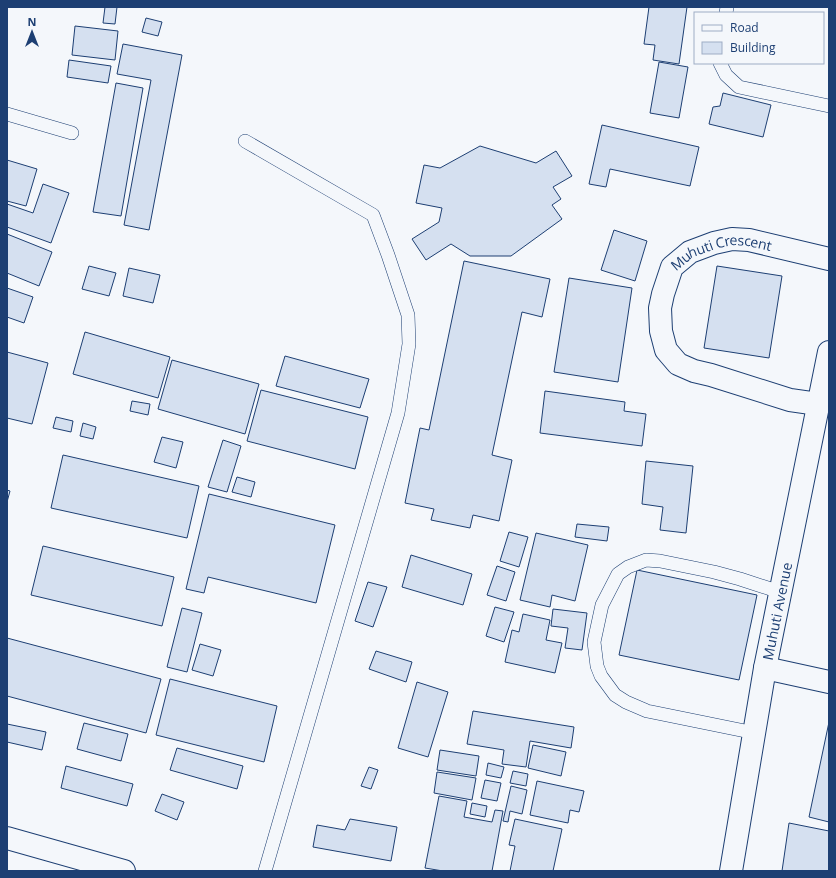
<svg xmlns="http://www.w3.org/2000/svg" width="836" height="878" viewBox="0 0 836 878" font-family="'Open Sans',sans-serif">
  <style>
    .building { fill: #d5e0f0; stroke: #1d3f73 }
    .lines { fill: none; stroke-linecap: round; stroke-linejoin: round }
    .service-casing { stroke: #1d3f73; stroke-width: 14 }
    .minor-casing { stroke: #1d3f73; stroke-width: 24 }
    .service { stroke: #f4f7fb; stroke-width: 13 }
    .minor { stroke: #f4f7fb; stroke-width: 22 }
    .labels { text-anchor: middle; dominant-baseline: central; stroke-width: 3; stroke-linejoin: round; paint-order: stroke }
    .street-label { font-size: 14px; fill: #1d3f73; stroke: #f4f7fb }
  </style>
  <rect width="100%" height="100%" fill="#f4f7fb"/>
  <g class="building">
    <path d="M 105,7 L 117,7 L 115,24 L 103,23 Z"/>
    <path d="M 649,7 L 687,7 L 679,64 L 653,60 L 655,45 L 644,44 Z"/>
    <path d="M 146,18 L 162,22 L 158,36 L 142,32 Z"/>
    <path d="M 75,26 L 118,31 L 115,60 L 72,55 Z"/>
    <path d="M 123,44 L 182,55 L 149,230 L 124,225 L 151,80 L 117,74 Z"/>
    <path d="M 69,60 L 111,66 L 108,83 L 67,77 Z"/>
    <path d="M 659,62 L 688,67 L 679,118 L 650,113 Z"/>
    <path d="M 116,83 L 143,88 L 121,216 L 93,212 Z"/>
    <path d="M 723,93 L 771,105 L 763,137 L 709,124 L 713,107 L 720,106 Z"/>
    <path d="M 602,125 L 699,147 L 690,186 L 610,169 L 606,187 L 589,184 Z"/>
    <path d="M 480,146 L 536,163 L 556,151 L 572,176 L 553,187 L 561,199 L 552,205 L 562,219 L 511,256 L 470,256 L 451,244 L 426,260 L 412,239 L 439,222 L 442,208 L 416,203 L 424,165 L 440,168 Z"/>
    <path d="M 7,160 L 37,169 L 26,206 L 7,201 Z"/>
    <path d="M 43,184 L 69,193 L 51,243 L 7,227 L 7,204 L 33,213 Z"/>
    <path d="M 614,230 L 647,241 L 635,281 L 601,270 Z"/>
    <path d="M 7,234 L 52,252 L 39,286 L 7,273 Z"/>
    <path d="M 464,261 L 550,279 L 542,317 L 522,312 L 492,455 L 512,460 L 499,521 L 473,515 L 470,528 L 431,520 L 434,509 L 405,503 L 420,428 L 429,430 Z"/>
    <path d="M 89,266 L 116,273 L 109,296 L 82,289 Z"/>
    <path d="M 717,266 L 782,276 L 769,358 L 704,348 Z"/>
    <path d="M 129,268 L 160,275 L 153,303 L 123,296 Z"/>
    <path d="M 569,278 L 632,288 L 618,382 L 554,372 Z"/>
    <path d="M 7,288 L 33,297 L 24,323 L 7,317 Z"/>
    <path d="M 85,332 L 170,357 L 158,398 L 73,374 Z"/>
    <path d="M 7,352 L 48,363 L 32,424 L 7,418 Z"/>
    <path d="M 285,356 L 369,379 L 360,408 L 276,386 Z"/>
    <path d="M 172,360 L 259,384 L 245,434 L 158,409 Z"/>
    <path d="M 261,390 L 368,417 L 355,469 L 247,441 Z"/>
    <path d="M 545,391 L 625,402 L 624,411 L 646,414 L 642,446 L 540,433 Z"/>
    <path d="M 132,401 L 150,404 L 148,415 L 130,411 Z"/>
    <path d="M 56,417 L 73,421 L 71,432 L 53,428 Z"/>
    <path d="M 83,423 L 96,427 L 93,439 L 80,436 Z"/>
    <path d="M 162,437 L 183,442 L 176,468 L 154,462 Z"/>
    <path d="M 223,440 L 241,446 L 227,492 L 208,487 Z"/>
    <path d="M 63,455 L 199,486 L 187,538 L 51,508 Z"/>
    <path d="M 646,461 L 693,466 L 686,533 L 660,530 L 663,507 L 642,504 Z"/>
    <path d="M 237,477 L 255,482 L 251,497 L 232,492 Z"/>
    <path d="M 7,490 L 10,491 L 7,502 Z"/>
    <path d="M 209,494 L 335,525 L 316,603 L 208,577 L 204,593 L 186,589 Z"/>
    <path d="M 577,524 L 609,527 L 607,541 L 575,537 Z"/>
    <path d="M 509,532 L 528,537 L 519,567 L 500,561 Z"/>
    <path d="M 536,533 L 588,545 L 575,601 L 552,595 L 550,607 L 520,600 Z"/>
    <path d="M 43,546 L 174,577 L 162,626 L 31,595 Z"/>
    <path d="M 411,555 L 472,574 L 463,605 L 402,587 Z"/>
    <path d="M 497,566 L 515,572 L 506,601 L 487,595 Z"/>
    <path d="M 637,570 L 757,595 L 739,680 L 619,655 Z"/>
    <path d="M 368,582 L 387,587 L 373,627 L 355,621 Z"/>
    <path d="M 495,607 L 514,612 L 504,642 L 486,636 Z"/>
    <path d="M 182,608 L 202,613 L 187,672 L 167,667 Z"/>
    <path d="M 553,609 L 587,613 L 582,650 L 565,648 L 568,628 L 551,626 Z"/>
    <path d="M 523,614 L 550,620 L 546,640 L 562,643 L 555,673 L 505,662 L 512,630 L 519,632 Z"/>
    <path d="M 7,638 L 161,679 L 146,733 L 7,696 Z"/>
    <path d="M 200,644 L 221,650 L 213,676 L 192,670 Z"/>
    <path d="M 376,651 L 412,662 L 406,682 L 369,669 Z"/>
    <path d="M 170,679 L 277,706 L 264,762 L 156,735 Z"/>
    <path d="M 417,682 L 448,692 L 428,757 L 398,748 Z"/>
    <path d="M 473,711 L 574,727 L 571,748 L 530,741 L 526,767 L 502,764 L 504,750 L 467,744 Z"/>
    <path d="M 829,722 L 829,822 L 809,817 Z"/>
    <path d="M 84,723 L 128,734 L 121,761 L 77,749 Z"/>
    <path d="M 7,724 L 46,732 L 42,750 L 7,742 Z"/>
    <path d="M 533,745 L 566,752 L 561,776 L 528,768 Z"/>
    <path d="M 177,748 L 243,766 L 237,789 L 170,770 Z"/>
    <path d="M 440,750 L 479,756 L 476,776 L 437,770 Z"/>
    <path d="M 488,763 L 504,767 L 501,778 L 486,775 Z"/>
    <path d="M 66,766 L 133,784 L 127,806 L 61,788 Z"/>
    <path d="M 369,767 L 378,770 L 371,789 L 361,786 Z"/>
    <path d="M 513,771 L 528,774 L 526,786 L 510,783 Z"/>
    <path d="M 437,772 L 476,778 L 472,800 L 434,793 Z"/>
    <path d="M 485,780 L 501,783 L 497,801 L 481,798 Z"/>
    <path d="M 537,781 L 584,791 L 579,812 L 570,810 L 568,823 L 530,815 Z"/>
    <path d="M 511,786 L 527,790 L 522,814 L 510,811 L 508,822 L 503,821 Z"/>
    <path d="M 162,794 L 184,802 L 177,820 L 155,811 Z"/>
    <path d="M 439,796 L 467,801 L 464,817 L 492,822 L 495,810 L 503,811 L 492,871 L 443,871 L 425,868 Z"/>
    <path d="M 472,803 L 487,806 L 485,817 L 470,814 Z"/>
    <path d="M 350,819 L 397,827 L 391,861 L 313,847 L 317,825 L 345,830 Z"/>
    <path d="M 515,819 L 562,829 L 553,871 L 510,871 L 515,846 L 509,845 Z"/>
    <path d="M 789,823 L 829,831 L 829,871 L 782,871 Z"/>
  </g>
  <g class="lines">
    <g class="service-casing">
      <g id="service">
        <path d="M 726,13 L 727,7"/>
        <path d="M 720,63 L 726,75 L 739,87 L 829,106"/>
        <path d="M 7,114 L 72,133"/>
        <path d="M 245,141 L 373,215 L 388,255 L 408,315 L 409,344 L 398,413 L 265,871"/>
        <path d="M 755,733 L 647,711 L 626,702 L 615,695 L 601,676 L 597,666 L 594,642 L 602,605 L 618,574 L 628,567 L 646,560 L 660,561 L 714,572 L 740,579 L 780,592"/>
      </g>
    </g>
    <g class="minor-casing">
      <g id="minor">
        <path id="s1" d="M 818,404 L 790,400 L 711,375 L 694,371 L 678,364 L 666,350 L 661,331 L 660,308 L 663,294 L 672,267 L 690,252 L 714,243 L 732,239 L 749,240 L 829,259"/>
        <path d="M 765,668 L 829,682"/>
        <path d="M 7,838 L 124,871"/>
        <path id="s2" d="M 731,871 L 765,668 L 829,352"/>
      </g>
    </g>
    <use href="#service" class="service"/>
    <use href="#minor" class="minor"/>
  </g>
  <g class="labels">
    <g class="street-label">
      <text stroke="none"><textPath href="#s1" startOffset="304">Muhuti Crescent</textPath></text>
      <text stroke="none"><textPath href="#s2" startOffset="264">Muhuti Avenue</textPath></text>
    </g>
  </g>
  <rect width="836" height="878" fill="none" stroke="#1d3f73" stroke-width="16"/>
  <rect x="694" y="12" width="130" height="52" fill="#f4f7fb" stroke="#9eadc5"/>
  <rect x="702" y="25" width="20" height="6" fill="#f4f7fb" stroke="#9eadc5"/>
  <text x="730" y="32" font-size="12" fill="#1d3f73">Road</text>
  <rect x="702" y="42" width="20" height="12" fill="#d5e0f0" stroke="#9eadc5"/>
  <text x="730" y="52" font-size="12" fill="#1d3f73">Building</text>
  <g transform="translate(32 32)" stroke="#f4f7fb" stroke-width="3" paint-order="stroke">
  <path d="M0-3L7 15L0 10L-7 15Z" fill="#1d3f73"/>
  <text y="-6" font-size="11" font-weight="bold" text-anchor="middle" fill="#1d3f73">N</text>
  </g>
</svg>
